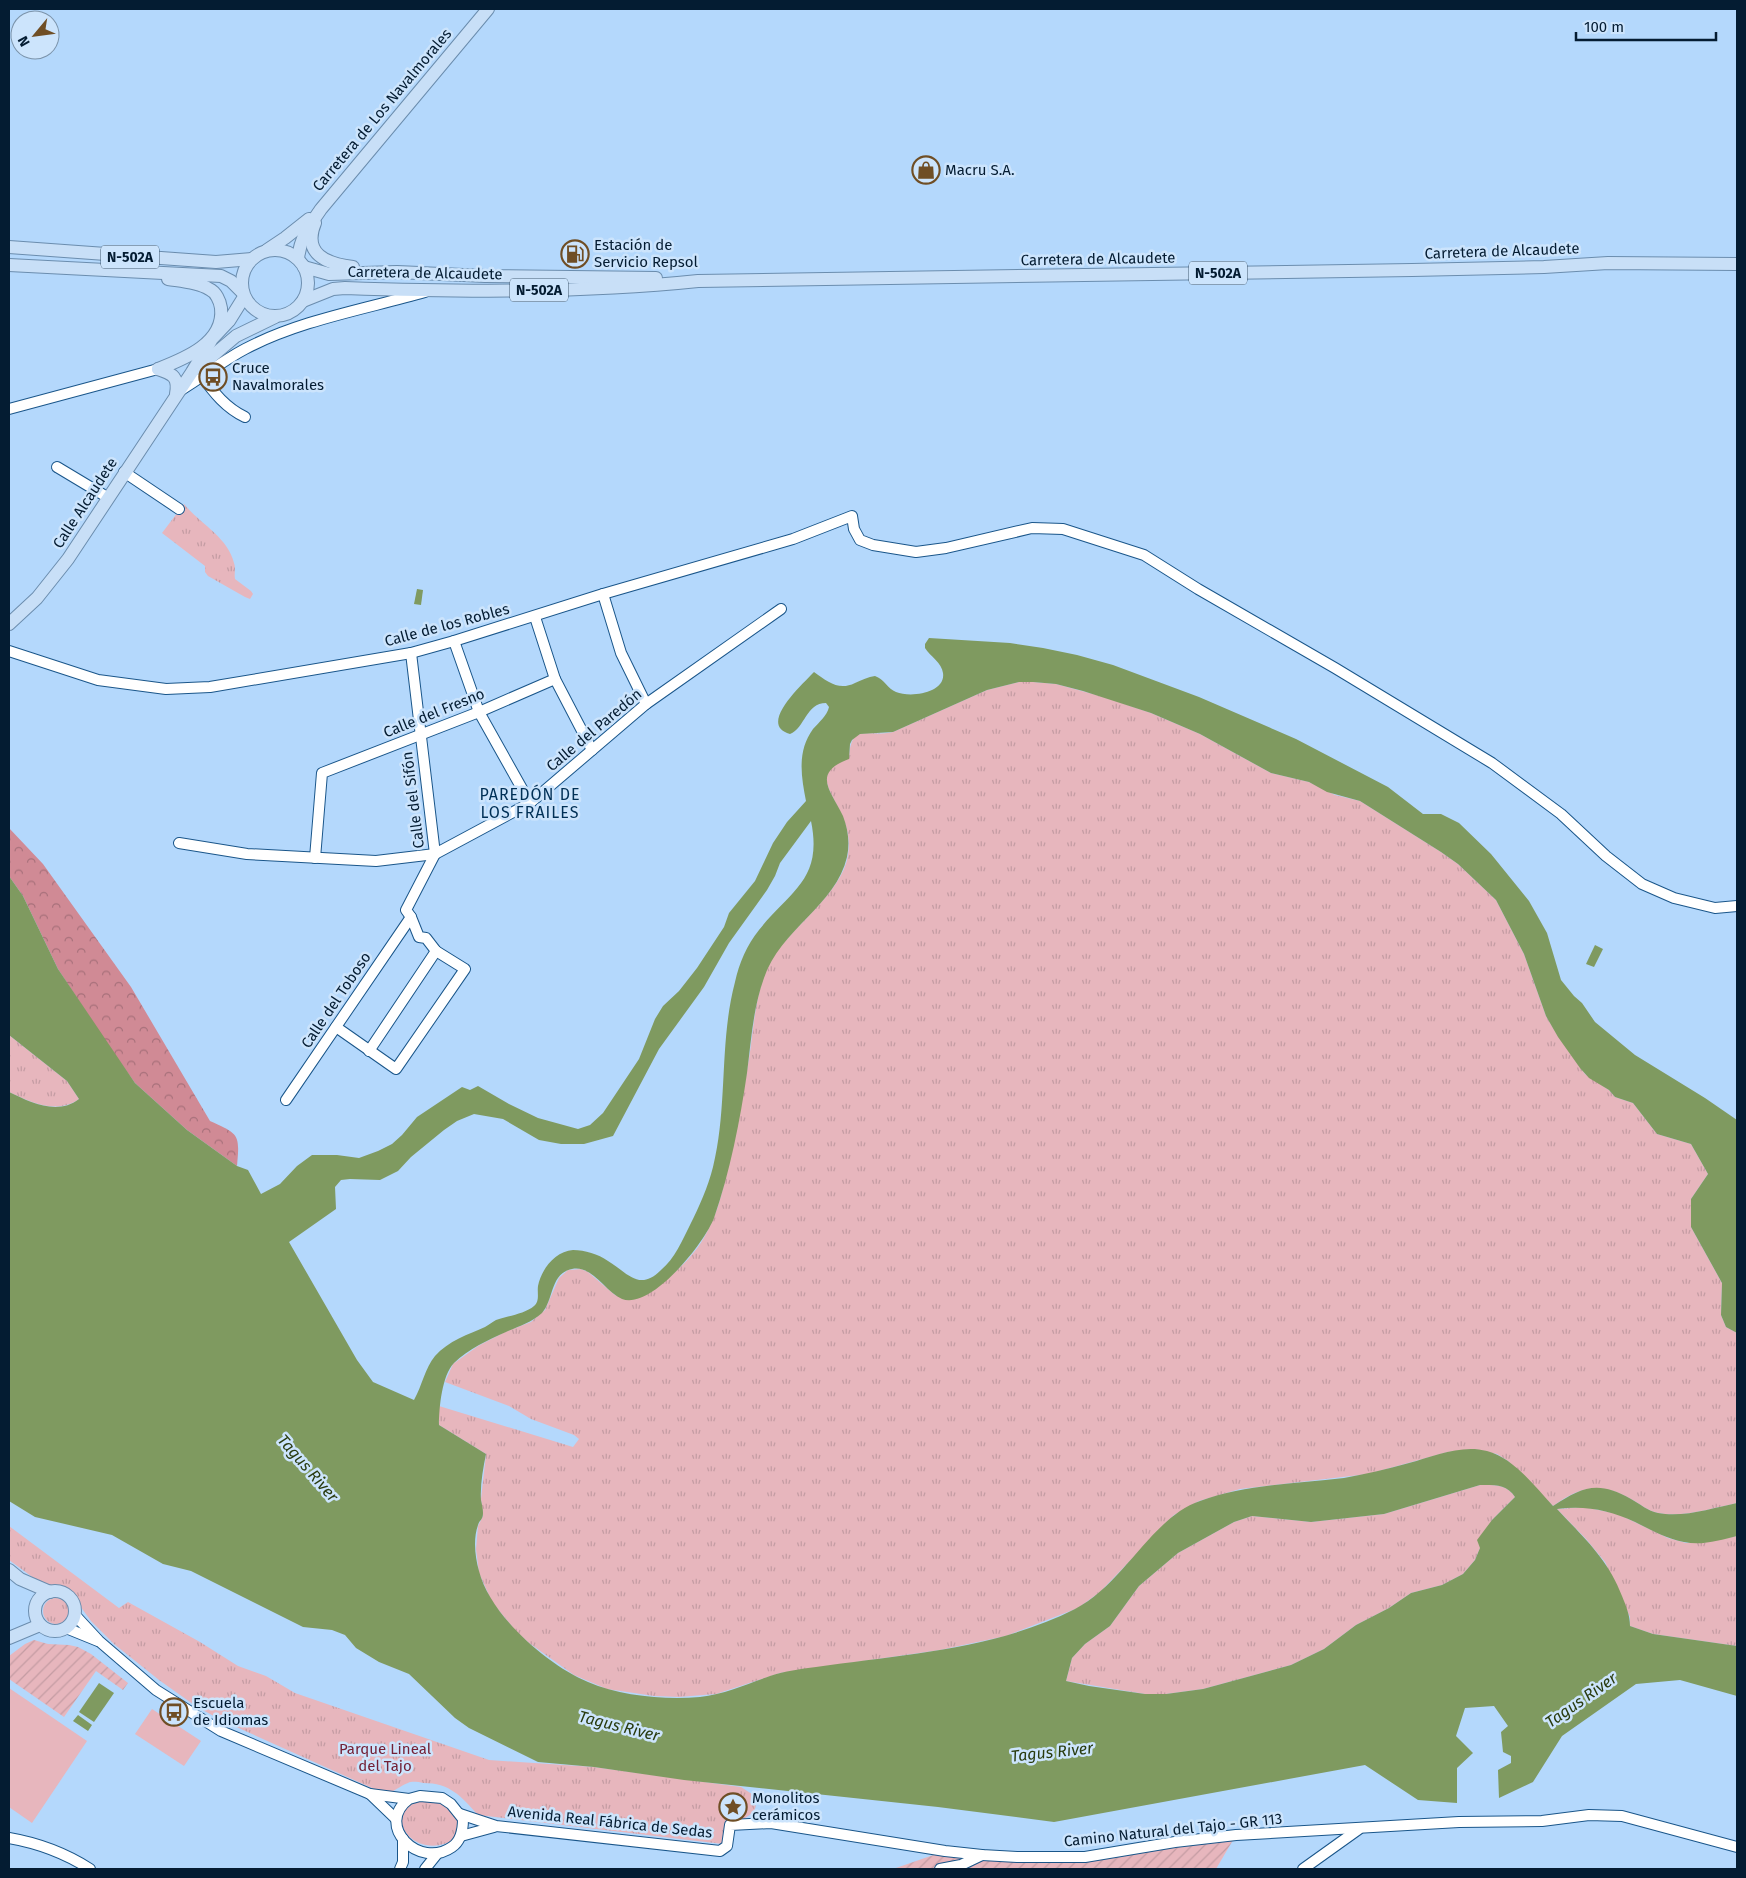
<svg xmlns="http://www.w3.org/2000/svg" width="1746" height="1878" viewBox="0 0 1746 1878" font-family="'Fira Sans',sans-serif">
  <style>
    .grass { fill: url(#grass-tufts) }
    .forest { fill: url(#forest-crowns) }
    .garden { fill: url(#garden-furrows) }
    .pitch { fill: #e7b6bd }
    .water { fill: #7f9a60; fill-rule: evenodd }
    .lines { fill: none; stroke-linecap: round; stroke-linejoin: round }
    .minor-casing { stroke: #1a568a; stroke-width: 12 }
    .major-casing { stroke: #6b8dae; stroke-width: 14 }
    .minor { stroke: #fff; stroke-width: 10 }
    .major { stroke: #c8dff7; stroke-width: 12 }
    .labels { text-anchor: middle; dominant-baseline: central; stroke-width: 5; stroke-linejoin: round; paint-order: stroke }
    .shield { fill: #cce4fc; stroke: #40586f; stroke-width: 1 }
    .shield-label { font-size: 14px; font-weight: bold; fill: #041c32 }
    .street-label { font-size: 15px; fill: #041c32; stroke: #cce4fc }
    .poi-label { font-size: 15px; fill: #041c32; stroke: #cce4fc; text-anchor: start }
    .park-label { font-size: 15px; fill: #732036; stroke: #cce4fc }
    .neighbourhood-label { font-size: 16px; letter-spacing: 1px; fill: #003056; stroke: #cce4fc }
    .water-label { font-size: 16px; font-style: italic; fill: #293b0f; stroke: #cce4fc }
  </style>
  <defs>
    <pattern id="grass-tufts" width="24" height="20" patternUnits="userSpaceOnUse" patternTransform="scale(1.25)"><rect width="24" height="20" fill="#e7b6bd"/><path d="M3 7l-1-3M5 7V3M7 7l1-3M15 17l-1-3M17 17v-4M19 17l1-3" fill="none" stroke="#c49ca3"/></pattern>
    <pattern id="forest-crowns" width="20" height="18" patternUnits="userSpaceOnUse" patternTransform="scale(1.25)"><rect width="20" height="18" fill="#d08a95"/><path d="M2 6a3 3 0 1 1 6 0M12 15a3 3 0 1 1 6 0" fill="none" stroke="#a7707a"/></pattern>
    <pattern id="garden-furrows" width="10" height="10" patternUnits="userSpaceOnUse" patternTransform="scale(1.25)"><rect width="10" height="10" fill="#e7b6bd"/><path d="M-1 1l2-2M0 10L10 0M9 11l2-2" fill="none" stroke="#c49ca3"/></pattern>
  </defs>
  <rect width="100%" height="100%" fill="#b4d8fc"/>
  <g class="grass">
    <path d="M 184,504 C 200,524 228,537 234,563 C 236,568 234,573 235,579 L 251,591 L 253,594 L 250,599 L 245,597 L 208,576 L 205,572 L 205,566 L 162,533 Z"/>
    <path d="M 1019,682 L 1033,682 L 1056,684 L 1104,697 L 1151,713 L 1200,734 L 1271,773 L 1309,782 L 1335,795 L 1360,801 L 1441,852 L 1458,864 L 1496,900 L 1524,954 L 1546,1016 L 1558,1036 L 1585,1074 L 1609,1090 L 1615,1097 L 1633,1103 L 1657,1134 L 1691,1144 L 1708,1174 L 1691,1199 L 1691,1227 L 1722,1283 L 1721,1315 L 1726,1327 L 1737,1333 L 1737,1503 C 1713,1508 1683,1518 1658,1513 C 1648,1511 1640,1504 1631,1499 C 1600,1482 1581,1486 1553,1506 L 1508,1461 L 1497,1454 L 1474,1449 L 1448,1452 L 1368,1474 L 1240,1489 L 1199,1501 L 1174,1515 L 1100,1592 L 1078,1608 L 1006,1636 L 940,1650 L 780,1673 L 716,1694 L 679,1697 L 654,1696 L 607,1689 L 574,1675 L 529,1643 L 515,1630 L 492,1602 L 479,1573 L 476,1549 L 478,1526 L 483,1516 L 481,1499 L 486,1454 L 439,1425 L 439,1406 L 573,1447 L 579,1439 L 574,1435 L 531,1419 L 509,1406 L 445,1382 L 453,1364 L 478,1346 L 505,1332 L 531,1322 L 545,1310 L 559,1278 L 568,1270 L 581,1269 L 588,1272 L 615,1295 L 629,1300 C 641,1293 657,1287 668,1278 C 683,1266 699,1249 707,1232 C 718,1212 723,1189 728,1167 C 737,1129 744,1091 750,1052 C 754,1023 756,991 769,964 C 788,928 842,895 848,855 C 850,842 848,829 843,818 C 833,792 809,773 849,758 C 851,722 867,738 893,732 L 987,690 Z"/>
    <path d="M 9,1035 L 67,1081 L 79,1099 C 57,1115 30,1102 9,1092 Z"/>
    <path d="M 1480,1485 C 1494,1485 1507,1484 1515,1497 L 1492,1520 L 1475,1560 L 1463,1574 L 1442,1585 L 1411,1593 L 1389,1608 L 1356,1625 L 1324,1649 L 1291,1665 L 1203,1689 L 1166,1694 L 1145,1694 L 1066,1681 L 1072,1658 L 1085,1644 L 1110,1626 L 1139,1586 L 1178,1553 L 1234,1522 L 1252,1516 L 1311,1522 L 1384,1514 Z"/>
    <path d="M 1584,1507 L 1618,1514 L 1668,1538 L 1686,1543 L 1701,1543 L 1737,1536 L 1737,1646 L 1653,1634 L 1630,1626 L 1630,1617 L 1605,1562 L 1586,1539 L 1557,1509 Z"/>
    <path d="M 9,1526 L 119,1608 L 128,1602 L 200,1642 L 238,1666 L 266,1676 L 295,1693 L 489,1760 L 594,1767 L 741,1787 L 755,1796 C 759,1818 747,1812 738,1825 C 734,1831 733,1838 731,1845 L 478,1815 C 461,1796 450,1783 423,1783 C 418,1782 412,1781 408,1783 C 399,1786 393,1794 383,1793 L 223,1721 L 197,1707 L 159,1680 L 114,1644 L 91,1621 L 69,1591 L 47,1585 L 35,1579 L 9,1560 Z"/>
    <circle cx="56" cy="1611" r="13"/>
    <path d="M 416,1800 C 431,1801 458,1803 459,1823 C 459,1829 457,1834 455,1839 C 430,1855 397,1841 401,1810 Z"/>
  </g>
  <path class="forest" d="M 9,828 L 43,864 L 131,987 L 210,1121 C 239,1134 240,1134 237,1166 L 187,1130 L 135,1083 L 108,1045 L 58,969 L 23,896 L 9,876 Z"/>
  <g class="garden">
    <path d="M 34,1640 L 48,1644 L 69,1645 L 78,1647 L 91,1654 L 128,1683 L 123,1690 L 96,1671 L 64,1717 L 9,1679 L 9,1656 L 25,1644 Z"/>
    <path d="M 1236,1835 L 1216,1869 L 893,1869 L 945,1851 L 1085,1857 Z"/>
  </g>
  <g class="pitch">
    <path d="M 9,1688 L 87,1741 L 32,1823 L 9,1807 Z"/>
    <path d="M 152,1709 L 201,1741 L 184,1766 L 135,1734 Z"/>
  </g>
  <g class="water">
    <path d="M 417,589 L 423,590 L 421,605 L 414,604 Z"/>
    <path d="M 929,638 L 1010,643 L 1043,648 L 1077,655 L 1113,665 L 1199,697 L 1296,739 L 1388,787 L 1423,814 L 1441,814 L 1459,823 L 1491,854 L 1529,901 L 1547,933 L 1561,980 L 1574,996 L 1582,1003 L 1595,1022 L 1635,1055 L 1705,1098 L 1737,1120 L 1737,1333 L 1726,1327 L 1721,1315 L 1722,1283 L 1691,1227 L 1691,1199 L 1708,1174 L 1691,1144 L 1657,1134 L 1633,1103 L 1615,1097 L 1609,1090 L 1589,1078 L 1580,1068 L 1558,1037 L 1546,1016 L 1524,954 L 1496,900 L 1458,864 L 1441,852 L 1360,801 L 1327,792 L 1309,782 L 1271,773 L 1200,734 L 1151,713 L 1083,691 L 1056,684 L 1033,682 L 1019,682 L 987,690 L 893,732 L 860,734 L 852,740 L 850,744 L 849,759 C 811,773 831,791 843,816 C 848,829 850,843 847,857 C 836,905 780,930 764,978 C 753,1008 751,1042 747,1073 C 740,1121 730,1172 714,1218 C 705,1242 652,1310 622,1299 C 605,1292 593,1265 572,1269 C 550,1273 554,1300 542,1313 C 531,1323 519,1326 506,1332 C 488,1340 468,1349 454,1363 C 442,1375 439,1408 439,1425 L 486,1454 C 483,1469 480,1485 481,1500 C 482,1505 483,1509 483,1513 C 483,1520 480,1519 478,1525 C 473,1539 475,1557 479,1571 C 490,1615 547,1665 588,1682 C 621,1696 664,1700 700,1697 C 725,1694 747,1684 770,1676 C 785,1671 800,1669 816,1667 C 903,1654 994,1650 1075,1609 C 1124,1584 1152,1517 1200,1501 C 1246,1484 1295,1484 1344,1478 C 1366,1474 1388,1469 1409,1463 C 1434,1456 1462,1444 1487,1451 C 1514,1458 1535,1487 1553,1506 C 1582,1487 1598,1480 1631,1499 C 1640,1504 1648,1511 1658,1513 C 1683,1518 1713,1508 1737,1503 L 1737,1536 C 1720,1540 1702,1546 1684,1542 C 1667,1539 1651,1530 1635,1522 C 1610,1510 1584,1505 1557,1509 C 1584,1538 1608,1559 1622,1596 C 1626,1606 1630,1615 1630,1626 L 1653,1634 L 1737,1646 L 1737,1696 L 1680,1680 L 1636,1684 L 1562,1736 L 1533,1782 L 1499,1798 L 1498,1770 L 1511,1763 L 1511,1756 L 1503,1752 L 1501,1732 L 1508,1726 L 1494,1706 L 1465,1708 L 1456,1736 L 1473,1753 L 1457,1768 L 1457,1803 L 1418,1800 L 1365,1765 L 1054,1822 L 938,1807 L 684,1780 L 594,1767 L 538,1762 L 469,1728 L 455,1718 L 409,1674 L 379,1662 L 356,1648 L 345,1635 L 332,1630 L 303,1627 L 191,1571 L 163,1564 L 112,1535 L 35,1517 L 9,1501 L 9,1092 C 30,1102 57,1116 79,1099 L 67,1081 L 9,1035 L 9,876 L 23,896 L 58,969 L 135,1083 L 187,1130 L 237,1166 L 248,1170 L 261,1194 L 280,1184 L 297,1166 L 312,1155 L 337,1155 L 359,1158 L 378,1151 L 392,1144 L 402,1135 L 417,1117 L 462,1087 L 470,1090 L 478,1086 L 509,1104 L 538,1118 L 578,1129 L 590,1125 L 603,1113 L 639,1059 L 655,1019 L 663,1006 L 679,991 L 697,968 L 724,927 L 729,913 L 755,881 L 773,843 L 787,822 L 806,801 C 801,776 797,751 813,729 C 819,722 827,716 829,707 L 826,703 C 806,703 805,728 790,734 C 756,725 805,682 814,672 C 828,682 839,691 855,683 C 862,680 868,677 875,676 C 884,679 888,689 896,692 C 911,698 946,693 943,673 C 942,663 930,656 925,648 L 925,644 ZM 811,821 C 823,880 791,890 759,930 C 747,945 739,963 735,982 C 719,1042 728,1107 713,1167 C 708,1187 699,1207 690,1225 C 682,1241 675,1258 661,1270 C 639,1292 628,1273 608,1261 C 598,1254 585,1250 573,1250 C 555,1251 541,1270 538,1286 C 537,1293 540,1301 534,1306 C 525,1314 507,1316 496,1320 C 492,1322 489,1325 485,1327 C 469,1334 448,1341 435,1356 C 425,1368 422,1386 414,1400 L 373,1382 L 357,1360 L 289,1242 L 336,1209 L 335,1187 L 341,1180 L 350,1179 L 380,1180 L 398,1171 L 411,1157 L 444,1130 L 457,1121 L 474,1114 L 503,1119 L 539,1140 L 561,1144 L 584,1144 L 613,1136 L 659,1049 L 704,987 L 729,943 L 767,890 L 775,876 L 780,863 ZM 1480,1485 C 1494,1485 1507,1484 1515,1497 L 1492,1520 L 1477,1540 L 1480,1548 L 1475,1560 L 1463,1574 L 1442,1585 L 1411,1593 L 1389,1608 L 1356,1625 L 1324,1649 L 1291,1665 L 1203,1689 L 1166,1694 L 1145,1694 L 1089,1686 L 1066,1681 L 1072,1658 L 1085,1644 L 1110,1626 L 1139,1586 L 1178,1553 L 1234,1522 L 1252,1516 L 1311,1522 L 1384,1514 Z"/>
    <path d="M 1595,945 L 1603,949 L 1594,967 L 1586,964 Z"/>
    <path d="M 99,1683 L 114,1693 L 94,1722 L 79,1712 Z"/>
    <path d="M 78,1715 L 92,1725 L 88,1731 L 73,1721 Z"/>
  </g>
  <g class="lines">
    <g class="minor-casing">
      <g id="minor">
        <path d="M 202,376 C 214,393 226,408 245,417"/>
        <path d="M 181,390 C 203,377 222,361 245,349 C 300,320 366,309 425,292"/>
        <path d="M 9,409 L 158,369"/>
        <path d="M 57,467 L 107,497"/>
        <path d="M 124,472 L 179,509"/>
        <path d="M 603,594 L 621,653 L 646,704"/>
        <path d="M 535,617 L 555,679 L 592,750"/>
        <path d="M 454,641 L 479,712 L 530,803"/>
        <path d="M 9,651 L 98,680 L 166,689 L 210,687 L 411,653 L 454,641 L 603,594 L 793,539 L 852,516 L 854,529 L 860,540 L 873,545 L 916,552 L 946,548 L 1032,528 L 1063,529 L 1144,555 L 1198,589 L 1335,668 L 1492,763 L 1561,814 L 1606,856 L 1642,884 L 1674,898 L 1715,908 L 1737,906"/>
        <path d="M 411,653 L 435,854"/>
        <path d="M 179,843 L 247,854 L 376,861 L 435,854 L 530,803 L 646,704 L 781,609"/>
        <path d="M 315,858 L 322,773 L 479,712 L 555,679"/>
        <path d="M 336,1027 L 396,1069 L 465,969 L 436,951 L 426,938 L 419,937 L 411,917 L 406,910 L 435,854"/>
        <path d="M 369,1051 L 436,951"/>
        <path d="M 286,1100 L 411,917"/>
        <path d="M 74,1614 L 99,1641 L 156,1690 L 221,1731 L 370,1794 L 409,1799 L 420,1796 L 442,1798 L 451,1804 L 463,1819 C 463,1829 461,1841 452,1847 C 419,1870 374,1825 409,1799"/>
        <path d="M 66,1628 L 98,1641"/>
        <path d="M 370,1794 L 396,1819"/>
        <path d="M 460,1814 L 496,1826 L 720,1851 L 727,1846 L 730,1825 L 771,1823 L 945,1851 L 982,1855 L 1017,1857 L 1085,1857 L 1175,1842 L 1236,1835 L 1459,1822 L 1542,1821 L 1589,1815 L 1622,1816 L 1737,1847"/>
        <path d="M 461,1836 L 494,1827"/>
        <path d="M 9,1838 C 38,1843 65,1853 90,1869"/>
        <path d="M 400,1869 L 403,1862 L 403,1839"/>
        <path d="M 425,1869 L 437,1854"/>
        <path d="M 940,1869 L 961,1865 L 982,1855"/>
        <path d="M 1303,1869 L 1359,1829"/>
      </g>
    </g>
    <g class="major-casing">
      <g id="major">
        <path d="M 315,223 C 302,254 327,264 353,267"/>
        <path d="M 9,247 L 216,262 L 252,259"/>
        <circle cx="275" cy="283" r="33"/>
        <path d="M 267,250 L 285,238 L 309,219"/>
        <path d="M 298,259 C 300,238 309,226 321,209 L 488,9"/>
        <path d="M 9,265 L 221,276 L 231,281 L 243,293"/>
        <path d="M 304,267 L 329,274 L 397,272 L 485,276 L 656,278"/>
        <path d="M 303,301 L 333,289 L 345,288 C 463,292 581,293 698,281 L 1412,270 L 1544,267 L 1608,263 L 1737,264"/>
        <path d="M 158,369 C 184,359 225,343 221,308 C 220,301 216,292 209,289 C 198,282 181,281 168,279"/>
        <path d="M 158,369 C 173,374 179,377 176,394"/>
        <path d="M 197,369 L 236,336 L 275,317"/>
        <path d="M 9,624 L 37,598 L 68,559 L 192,372 L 212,339 L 229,321 L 244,297"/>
        <path d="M 9,1570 L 20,1579 L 50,1592"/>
        <circle cx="55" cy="1611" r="20"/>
        <path d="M 9,1638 L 40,1625"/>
      </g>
    </g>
    <use href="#minor" class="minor"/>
    <use href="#major" class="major"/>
  </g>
  <defs>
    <g id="shop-ring" transform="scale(1.4375)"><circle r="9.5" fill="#cce4fc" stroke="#6f4e25" stroke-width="1.5"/><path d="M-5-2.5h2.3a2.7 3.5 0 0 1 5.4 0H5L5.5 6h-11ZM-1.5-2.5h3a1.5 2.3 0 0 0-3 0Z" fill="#6f4e25"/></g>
    <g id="fuel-ring" transform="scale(1.4375)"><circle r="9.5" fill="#cce4fc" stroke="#6f4e25" stroke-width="1.5"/><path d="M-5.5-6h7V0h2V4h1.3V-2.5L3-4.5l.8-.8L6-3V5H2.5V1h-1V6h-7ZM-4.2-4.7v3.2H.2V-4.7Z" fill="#6f4e25"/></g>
    <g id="bus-ring" transform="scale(1.4375)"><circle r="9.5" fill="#cce4fc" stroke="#6f4e25" stroke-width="1.5"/><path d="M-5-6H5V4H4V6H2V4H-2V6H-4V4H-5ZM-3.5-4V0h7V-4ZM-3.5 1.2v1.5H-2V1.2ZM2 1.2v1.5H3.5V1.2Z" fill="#6f4e25"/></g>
    <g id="sight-ring" transform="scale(1.4375)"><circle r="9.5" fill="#cce4fc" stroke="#6f4e25" stroke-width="1.5"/><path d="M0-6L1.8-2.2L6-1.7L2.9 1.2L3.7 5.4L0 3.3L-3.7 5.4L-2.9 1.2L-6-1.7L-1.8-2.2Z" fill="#6f4e25"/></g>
  </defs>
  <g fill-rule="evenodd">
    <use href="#shop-ring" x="926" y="170"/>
    <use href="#fuel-ring" x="575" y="254"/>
    <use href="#bus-ring" x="213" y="377"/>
    <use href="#bus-ring" x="174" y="1712"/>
    <use href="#sight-ring" x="733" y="1807"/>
  </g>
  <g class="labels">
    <g class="shield">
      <rect x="101" y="245.5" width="58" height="23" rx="4"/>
      <rect x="1189" y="261.5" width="58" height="23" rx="4"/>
      <rect x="510" y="278.5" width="58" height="23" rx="4"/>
    </g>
    <g class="shield-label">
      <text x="130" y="257">N-502A</text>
      <text x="1218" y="273">N-502A</text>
      <text x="539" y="290">N-502A</text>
    </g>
    <g class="street-label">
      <text transform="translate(382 110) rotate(-50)">Carretera de Los Navalmorales</text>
      <text transform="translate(1502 251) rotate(-2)">Carretera de Alcaudete</text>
      <text transform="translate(1098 259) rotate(-1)">Carretera de Alcaudete</text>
      <text transform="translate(425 273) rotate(1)">Carretera de Alcaudete</text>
      <text transform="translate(85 503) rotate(-57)">Calle Alcaudete</text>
      <text transform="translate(447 625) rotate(-15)">Calle de los Robles</text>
      <text transform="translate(434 713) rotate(-22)">Calle del Fresno</text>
      <text transform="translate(594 730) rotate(-40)">Calle del Paredón</text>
      <text transform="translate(413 800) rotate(-97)">Calle del Sifón</text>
      <text transform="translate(336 1000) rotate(-56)">Calle del Toboso</text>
      <text transform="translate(610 1822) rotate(6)">Avenida Real Fábrica de Sedas</text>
      <text transform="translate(1173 1830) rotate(-6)">Camino Natural del Tajo - GR 113</text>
    </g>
    <g class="poi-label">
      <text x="945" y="170">Macru S.A.</text>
      <text x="594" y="245">Estación de<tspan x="594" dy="17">Servicio Repsol</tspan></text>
      <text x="232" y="368">Cruce<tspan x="232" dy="17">Navalmorales</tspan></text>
      <text x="193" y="1703">Escuela<tspan x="193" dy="17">de Idiomas</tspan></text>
      <text x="752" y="1798">Monolitos<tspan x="752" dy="17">cerámicos</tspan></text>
    </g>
    <g class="park-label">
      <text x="385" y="1749">Parque Lineal<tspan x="385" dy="17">del Tajo</tspan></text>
    </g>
    <g class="neighbourhood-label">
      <text x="530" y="794">PAREDÓN DE<tspan x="530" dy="18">LOS FRAILES</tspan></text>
    </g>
    <g class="water-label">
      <text transform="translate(308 1468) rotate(49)">Tagus River</text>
      <text transform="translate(1581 1700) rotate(-35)">Tagus River</text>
      <text transform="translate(619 1726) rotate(14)">Tagus River</text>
      <text transform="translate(1052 1752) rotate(-6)">Tagus River</text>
    </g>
  </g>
  <rect width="1746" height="1878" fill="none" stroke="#041c32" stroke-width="20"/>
  <g transform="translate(35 35) rotate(241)"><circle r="24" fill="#cce4fc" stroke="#7c94ab"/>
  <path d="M0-4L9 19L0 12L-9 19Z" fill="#6f4e25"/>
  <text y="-8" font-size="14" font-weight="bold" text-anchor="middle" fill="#041c32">N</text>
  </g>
  <path d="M1576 32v8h140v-8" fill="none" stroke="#041c32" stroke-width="2.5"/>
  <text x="1584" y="32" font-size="15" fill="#041c32" stroke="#cce4fc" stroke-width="4" paint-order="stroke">100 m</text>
</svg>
